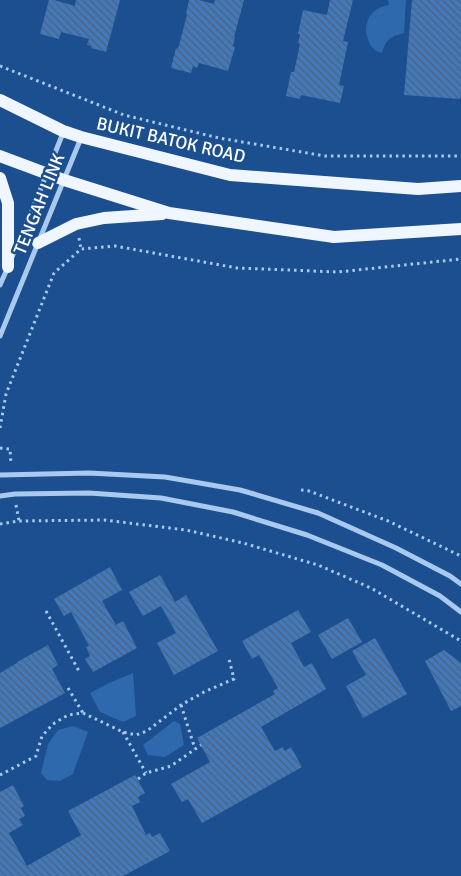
<svg xmlns="http://www.w3.org/2000/svg" width="461" height="876" viewBox="0 0 461 876" font-family="Signika,sans-serif">
  <style>
    .green { fill: #2e69ad }
    .building { fill: url(#building-back-hatch) }
    .lines { fill: none; stroke-linecap: round; stroke-linejoin: round }
    .path { stroke: #a9c9ee; stroke-width: 3; stroke-dasharray: 2.5 4; stroke-linecap: butt }
    .street { stroke: #a9c9ee; stroke-width: 5 }
    .primary { stroke: #f0f6ff; stroke-width: 12 }
    .labels { text-anchor: middle; dominant-baseline: central; stroke-width: 5; stroke-linejoin: round; paint-order: stroke }
    .street-label { font-size: 18px; fill: #fff; stroke: #1b4f8f }
  </style>
  <defs>
    <pattern id="building-back-hatch" width="6" height="6" patternUnits="userSpaceOnUse" patternTransform="scale(1.25)"><rect width="6" height="6" fill="#4478b7"/><path d="M-1 5l2 2M0 0l6 6M5-1l2 2" fill="none" stroke="#486282"/></pattern>
  </defs>
  <rect width="100%" height="100%" fill="#1b4f8f"/>
  <g class="green">
    <path d="M 388,0 L 406,0 L 404,33 C 390,37 386,39 382,53 C 379,52 376,51 374,49 C 370,46 368,40 367,36 C 363,20 373,7 389,5 Z"/>
    <path d="M 133,673 L 136,716 L 123,722 L 100,712 L 90,693 L 109,683 Z"/>
    <path d="M 174,721 L 180,724 L 184,745 L 165,757 L 148,755 L 143,745 Z"/>
    <path d="M 73,726 L 88,732 L 73,774 L 60,781 L 47,780 L 41,773 L 48,744 L 58,730 Z"/>
  </g>
  <g class="building">
    <path d="M 49,0 L 54,0 L 75,6 L 76,0 L 120,0 L 106,52 L 91,48 L 91,46 L 87,45 L 89,39 L 61,32 L 59,39 L 40,34 Z"/>
    <path d="M 189,0 L 199,0 L 214,4 L 215,0 L 244,0 L 234,37 L 235,37 L 233,46 L 235,47 L 228,71 L 199,63 L 197,68 L 193,66 L 191,73 L 171,68 L 176,48 L 178,49 L 187,15 L 186,14 Z"/>
    <path d="M 330,0 L 353,0 L 343,41 L 348,42 L 339,85 L 344,86 L 340,103 L 301,95 L 300,99 L 286,96 L 291,72 L 294,72 L 300,44 L 298,43 L 300,34 L 298,34 L 303,10 L 327,15 Z"/>
    <path d="M 412,0 L 461,0 L 461,94 L 460,99 L 404,95 Z"/>
    <path d="M 110,567 L 122,590 L 102,601 L 116,625 L 123,621 L 137,648 L 93,672 L 85,659 L 90,656 L 86,647 L 89,646 L 71,612 L 64,616 L 54,599 Z"/>
    <path d="M 160,575 L 175,602 L 186,595 L 218,651 L 174,675 L 157,643 L 176,633 L 161,606 L 143,616 L 129,592 Z"/>
    <path d="M 298,610 L 311,632 L 291,643 L 304,667 L 312,663 L 326,689 L 261,727 L 275,751 L 283,747 L 285,751 L 291,747 L 302,767 L 202,823 L 188,799 L 182,802 L 171,784 L 210,762 L 197,738 L 275,694 L 273,691 L 278,688 L 259,655 L 252,659 L 242,641 Z"/>
    <path d="M 348,618 L 362,642 L 332,659 L 318,635 Z"/>
    <path d="M 375,638 L 407,694 L 363,718 L 346,686 L 366,675 L 352,651 Z"/>
    <path d="M 48,645 L 58,665 L 52,669 L 65,693 L 0,728 L 0,673 L 17,663 L 17,662 Z"/>
    <path d="M 444,650 L 461,663 L 461,706 L 451,711 L 425,661 Z"/>
    <path d="M 135,775 L 145,793 L 138,797 L 140,802 L 132,806 L 146,835 L 150,833 L 152,837 L 160,833 L 170,851 L 123,876 L 0,876 L 0,792 L 13,785 L 24,806 L 21,808 L 25,816 L 19,819 L 23,825 L 9,833 L 27,866 L 81,835 L 68,811 Z"/>
  </g>
  <g class="lines">
    <g class="path">
      <path d="M 0,66 L 124,115 L 219,138 L 325,156 L 461,156"/>
      <path d="M 79,238 L 81,249"/>
      <path d="M 0,428 L 6,394 L 54,273 L 81,249 L 115,246 L 237,268 L 338,272 L 461,259"/>
      <path d="M 0,448 L 10,449 L 11,464"/>
      <path d="M 301,490 L 309,491 L 388,521 L 461,556"/>
      <path d="M 16,505 L 19,521"/>
      <path d="M 0,524 L 19,521 L 104,520 L 186,530 L 243,543 L 318,565 L 371,588 L 461,641"/>
      <path d="M 46,611 L 80,673"/>
      <path d="M 68,688 L 83,713"/>
      <path d="M 181,705 L 195,749"/>
      <path d="M 123,732 L 146,773"/>
      <path d="M 0,775 L 36,756 L 42,736 L 53,724 L 68,715 L 83,713 L 123,732 L 136,735 L 147,731 L 181,705 L 204,692 L 234,679 L 229,659"/>
      <path d="M 138,779 L 146,773 L 171,766 L 201,745"/>
    </g>
    <g class="street">
      <path d="M 12,257 L 35,203 L 63,133"/>
      <path d="M 0,285 L 8,267"/>
      <path d="M 0,336 L 81,138"/>
      <path d="M 0,475 L 89,473 L 165,477 L 240,490 L 318,513 L 396,548 L 450,576 L 461,584"/>
      <path d="M 0,496 L 15,494 L 89,493 L 161,498 L 233,512 L 307,535 L 382,565 L 440,596 L 461,612"/>
    </g>
    <g class="primary">
      <path d="M 0,100 L 63,131 L 81,137 L 230,175 L 418,189 L 461,186"/>
      <path d="M 0,156 L 64,180 L 169,213 L 334,237 L 461,229"/>
      <path d="M 0,178 L 8,203 L 8,267"/>
      <path d="M 38,243 L 76,224 L 104,218 L 162,214"/>
    </g>
  </g>
  <g class="labels">
    <g class="street-label">
      <text transform="translate(171 140) rotate(13)">BUKIT BATOK ROAD</text>
      <text transform="translate(39 204) rotate(-68)">TENGAH LINK</text>
    </g>
  </g>
</svg>
